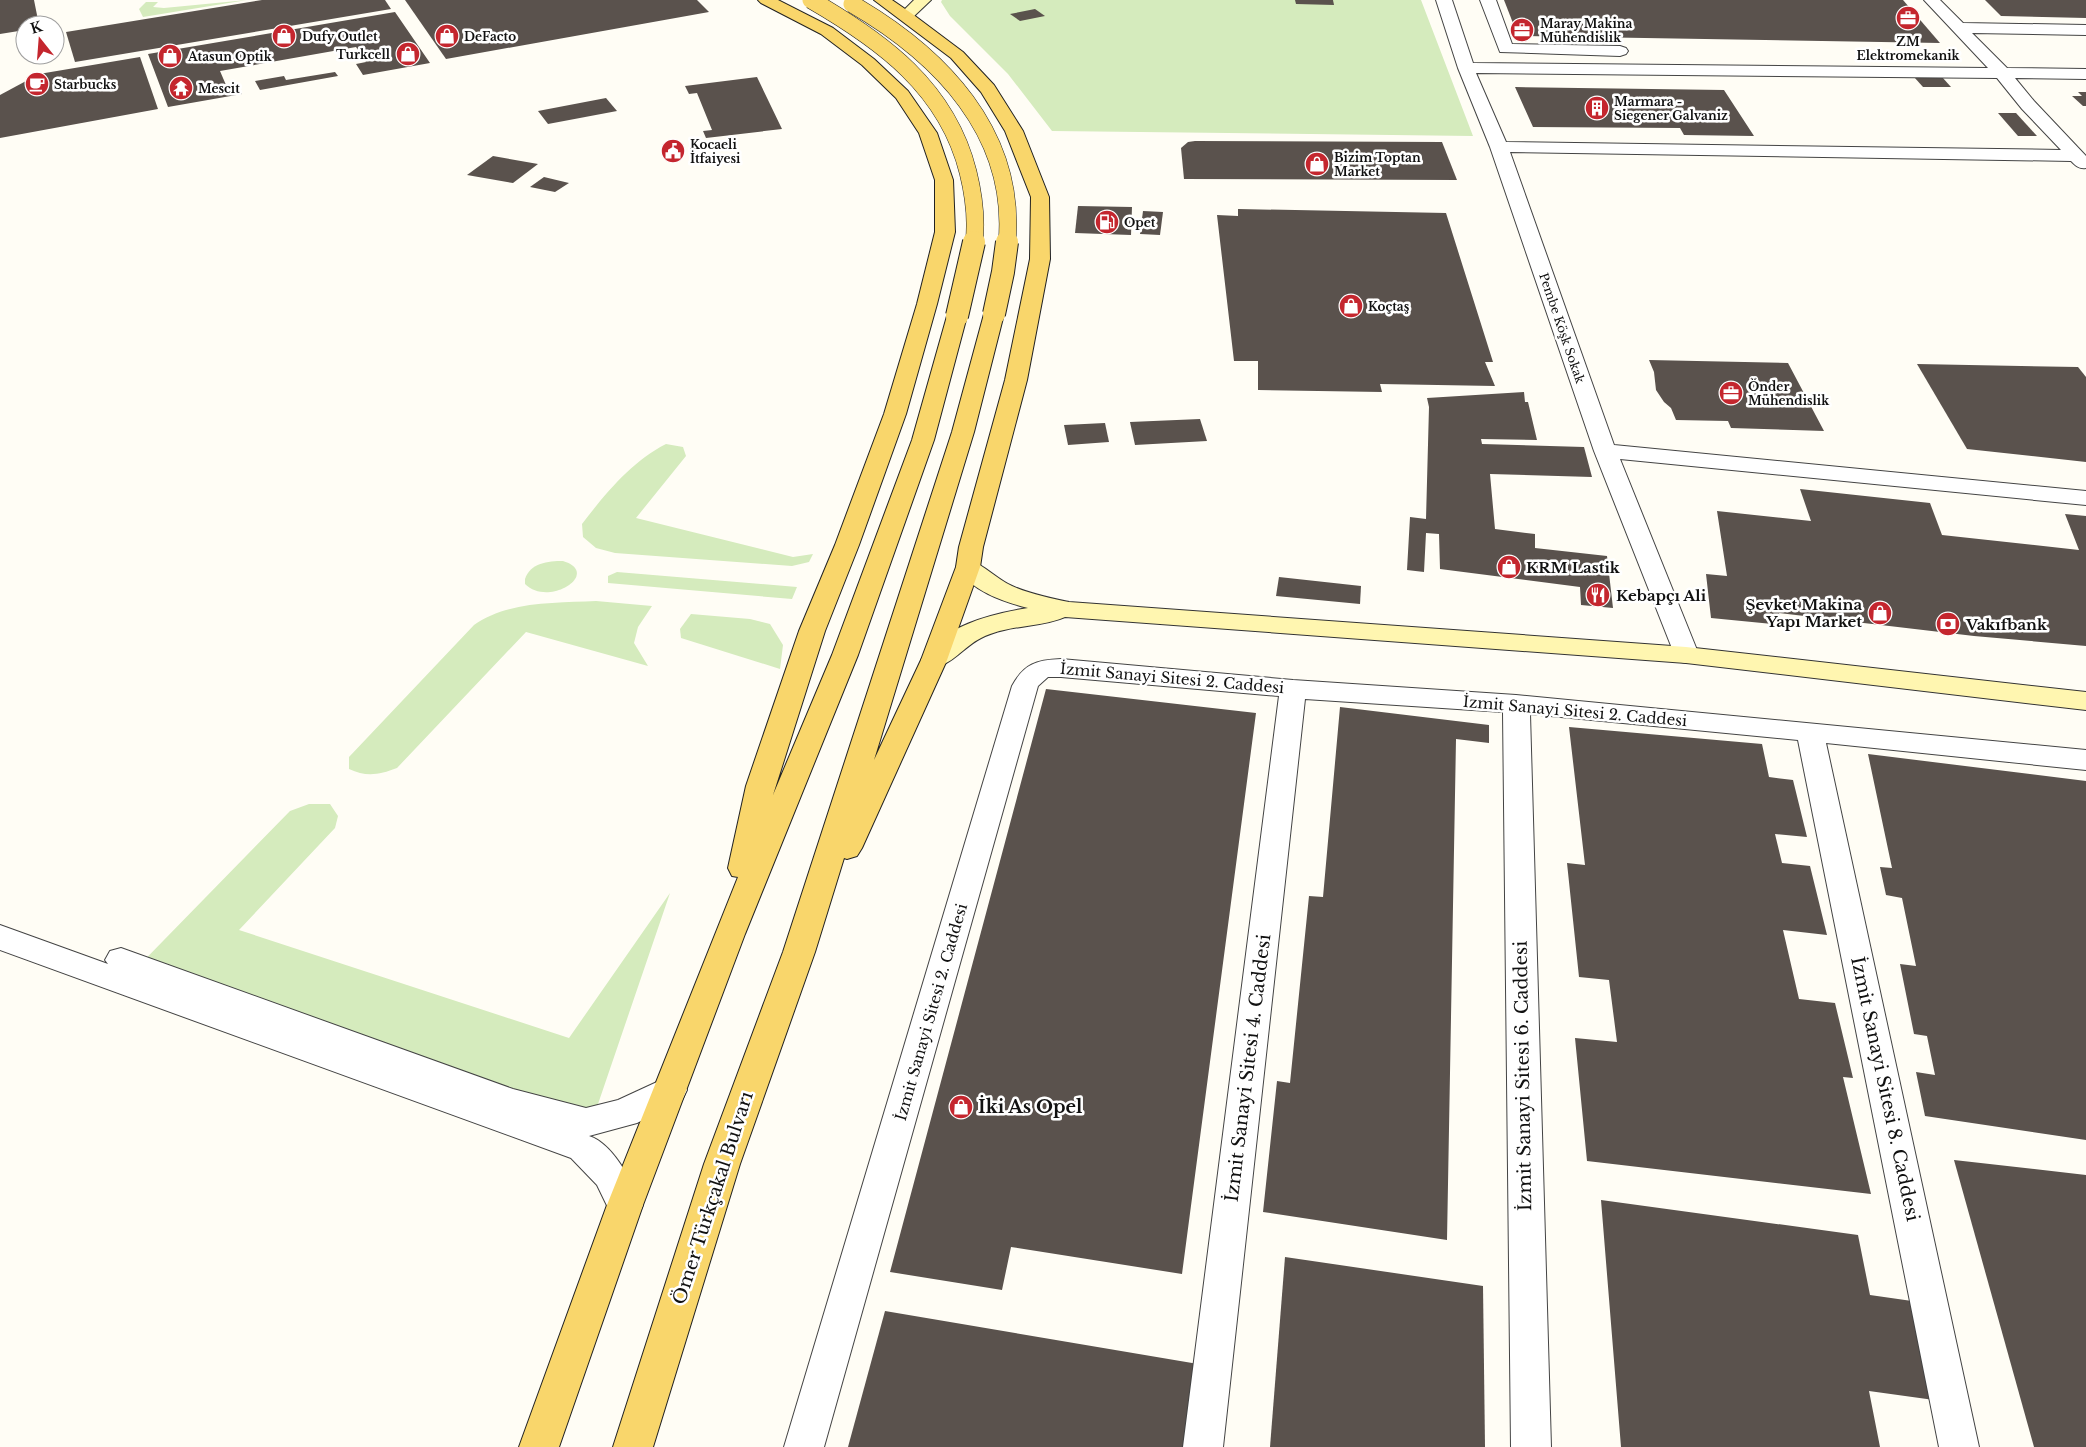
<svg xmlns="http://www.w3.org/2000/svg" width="2086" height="1447" viewBox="0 0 2086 1447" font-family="'Libre Baskerville',serif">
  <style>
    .green { fill: #d5ebbd }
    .building { fill: #5a524d }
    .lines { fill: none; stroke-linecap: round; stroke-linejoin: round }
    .street-casing { stroke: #444; stroke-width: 2 }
    .secondary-casing { stroke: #333; stroke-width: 2 }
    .primary-casing { stroke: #222; stroke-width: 2 }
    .street { fill: #fff; fill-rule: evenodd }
    .secondary { fill: #fff6b0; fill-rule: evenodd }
    .primary { fill: #f9d66b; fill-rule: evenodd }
    .primary-bridge-far1-casing { stroke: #222; stroke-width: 18; stroke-linecap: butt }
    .primary-bridge-casing { stroke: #222; stroke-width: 24; stroke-linecap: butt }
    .primary-bridge-far1 { stroke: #f9d66b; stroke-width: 17 }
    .primary-bridge { stroke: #f9d66b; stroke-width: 22 }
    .labels { text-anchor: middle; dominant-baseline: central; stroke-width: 5; stroke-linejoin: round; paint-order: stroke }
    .far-poi-label { font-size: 12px; font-weight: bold; fill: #111; stroke: #fff; text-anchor: start }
    .far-street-label { font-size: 12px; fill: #111; stroke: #fff }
    .poi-label { font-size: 15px; font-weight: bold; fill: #111; stroke: #fff; text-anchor: start }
    .street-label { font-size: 15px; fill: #111; stroke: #fff }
    .near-street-label { font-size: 18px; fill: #111; stroke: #fff }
    .near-poi-label { font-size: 18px; font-weight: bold; fill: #111; stroke: #fff; text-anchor: start }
  </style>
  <rect width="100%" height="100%" fill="#fffdf5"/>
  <g class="green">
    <path d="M 247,0 L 143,17 L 139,9 L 146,2 L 158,2 L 153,7 L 164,8 Z"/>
    <path d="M 942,0 L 1421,0 L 1473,136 L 1052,131 L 1008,74 L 950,16 L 941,2 Z"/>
    <path d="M 666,444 L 683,447 L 686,456 L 636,518 L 793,557 L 813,554 L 809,562 L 792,566 L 615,553 L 596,548 L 583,537 L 582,524 C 605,494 632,461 666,444 Z"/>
    <path d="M 563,561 C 602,573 549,608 525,584 L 525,579 C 530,563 548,561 563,561 Z"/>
    <path d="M 617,572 L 797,587 L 792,599 L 608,583 L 608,576 Z"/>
    <path d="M 596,601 L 652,606 L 638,627 L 634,643 L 648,666 L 526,632 L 397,768 C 379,775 366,777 349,769 L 349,757 L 474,625 C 507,601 556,603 596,601 Z"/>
    <path d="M 691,614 L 750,619 L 770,624 L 783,645 L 780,669 L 681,638 L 680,629 Z"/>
    <path d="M 309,804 L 330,804 L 338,816 L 335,828 L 239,930 L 569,1038 L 670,893 L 583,1148 L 122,983 L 290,811 Z"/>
  </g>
  <g class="building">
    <path d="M 0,0 L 34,0 L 39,25 L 25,25 L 25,30 L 0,34 Z"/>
    <path d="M 262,0 L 385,0 L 391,9 L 75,62 L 66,32 Z"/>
    <path d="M 405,0 L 697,0 L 709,12 L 446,59 Z"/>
    <path d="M 1295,0 L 1333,0 L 1334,5 L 1296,4 Z"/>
    <path d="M 1504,0 L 1903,0 L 1940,43 L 1518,36 Z"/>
    <path d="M 1985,0 L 2086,0 L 2086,18 L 2001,16 Z"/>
    <path d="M 1035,9 L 1045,16 L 1020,21 L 1010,14 Z"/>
    <path d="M 395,12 L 430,63 L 363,75 L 356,64 L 366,62 L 356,47 L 220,71 L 226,85 L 237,84 L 242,94 L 168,107 L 148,54 Z"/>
    <path d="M 140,57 L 158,109 L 0,138 L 0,95 L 39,74 Z"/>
    <path d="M 335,72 L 338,76 L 260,90 L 255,81 L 284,76 L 286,80 Z"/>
    <path d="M 757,77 L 782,129 L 706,138 L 703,131 L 712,130 L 697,93 L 689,94 L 685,86 Z"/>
    <path d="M 1914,77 L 1942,77 L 1951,87 L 1923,87 Z"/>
    <path d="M 1515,87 L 1724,90 L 1754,136 L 1684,135 L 1680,128 L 1533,127 Z"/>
    <path d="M 2078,92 L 2086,92 L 2086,106 L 2083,106 L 2072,96 L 2082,96 Z"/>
    <path d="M 606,98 L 617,111 L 548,124 L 538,111 Z"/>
    <path d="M 1998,113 L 2016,113 L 2037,136 L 2018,136 Z"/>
    <path d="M 1195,141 L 1442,142 L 1457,180 L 1184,179 L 1181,148 L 1188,142 Z"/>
    <path d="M 493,156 L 538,164 L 513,183 L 467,175 Z"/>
    <path d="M 544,177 L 569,183 L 555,192 L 530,187 Z"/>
    <path d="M 1078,206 L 1132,207 L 1131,235 L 1075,233 Z"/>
    <path d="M 1238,209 L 1446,213 L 1493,362 L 1485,362 L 1495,386 L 1380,384 L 1382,392 L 1258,390 L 1258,361 L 1234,361 L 1217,215 L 1238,216 Z"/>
    <path d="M 1143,211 L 1163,212 L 1160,235 L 1140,234 Z"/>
    <path d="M 1649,360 L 1788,363 L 1824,431 L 1731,428 L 1728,421 L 1676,420 L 1671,408 L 1664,402 L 1656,390 L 1654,372 Z"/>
    <path d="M 1917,364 L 2078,367 L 2086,377 L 2086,462 L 1967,449 Z"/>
    <path d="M 1524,392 L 1525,402 L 1528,402 L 1537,440 L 1481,439 L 1482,444 L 1584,447 L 1592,477 L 1490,474 L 1495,529 L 1535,534 L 1535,548 L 1607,556 L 1613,608 L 1581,605 L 1580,587 L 1440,569 L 1439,534 L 1426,533 L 1424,572 L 1407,570 L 1410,517 L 1426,519 L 1429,407 L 1427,398 Z"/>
    <path d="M 1200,419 L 1207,441 L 1135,445 L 1130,422 Z"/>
    <path d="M 1105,423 L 1109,442 L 1068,445 L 1064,425 Z"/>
    <path d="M 1800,489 L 1930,503 L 1942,535 L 2079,550 L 2065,514 L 2086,516 L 2086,646 L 1974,636 L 1779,613 L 1783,625 L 1711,618 L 1706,574 L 1727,576 L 1717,511 L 1811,521 Z"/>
    <path d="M 1279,577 L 1361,586 L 1360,604 L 1276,596 Z"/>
    <path d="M 1046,689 L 1256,713 L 1182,1274 L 1011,1247 L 1002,1290 L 890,1272 Z"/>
    <path d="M 1340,707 L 1489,725 L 1489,743 L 1456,739 L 1447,1240 L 1263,1212 L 1277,1081 L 1290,1083 L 1309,896 L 1323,897 Z"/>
    <path d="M 1569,727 L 1762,744 L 1769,777 L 1793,780 L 1807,837 L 1775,834 L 1782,863 L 1810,866 L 1827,935 L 1783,930 L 1799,999 L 1835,1003 L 1853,1078 L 1843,1077 L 1871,1194 L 1587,1161 L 1575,1038 L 1617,1042 L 1609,980 L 1579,977 L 1567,863 L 1585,865 Z"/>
    <path d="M 1868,754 L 2086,781 L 2086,1140 L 1925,1116 L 1916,1072 L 1935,1075 L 1927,1036 L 1914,1034 L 1900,964 L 1916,966 L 1902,898 L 1886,895 L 1880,867 L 1892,868 Z"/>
    <path d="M 1954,1160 L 2086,1175 L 2086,1447 L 2034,1447 Z"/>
    <path d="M 1601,1200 L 1858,1235 L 1870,1295 L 1912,1301 L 1934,1400 L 1869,1391 L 1880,1447 L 1621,1447 Z"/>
    <path d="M 1285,1257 L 1483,1286 L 1485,1447 L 1270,1447 Z"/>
    <path d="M 885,1311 L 1198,1364 L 1188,1447 L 848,1447 Z"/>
  </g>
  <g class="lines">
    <g class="street-casing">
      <g id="street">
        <path d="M 1436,0 L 1452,0 L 1473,63 L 1988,68 L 1924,0 L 1940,0 L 1963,23 L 2086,25 L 2086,35 L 1972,33 L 2007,68 L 2086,69 L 2086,79 L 2015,78 L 2034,101 L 2086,156 L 2086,168 C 2079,169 2076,166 2071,161 L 1510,152 L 1614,445 L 2086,491 L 2086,505 L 1620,459 L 1699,655 L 1695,661 L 1686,663 L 1677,661 L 1594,451 L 1490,147 L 1458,68 ZM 1476,73 L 1997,78 L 2022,109 L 2061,150 L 1506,142 Z"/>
        <path d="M 1480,0 L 1496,0 L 1512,44 L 1620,46 L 1626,48 L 1628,51 L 1626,54 L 1620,56 L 1500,52 Z"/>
        <path d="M 1061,659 L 1293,680 L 1516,695 L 2086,750 L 2086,770 L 1826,743 L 1979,1447 L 1939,1447 L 1798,740 L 1530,714 L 1551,1447 L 1511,1447 L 1503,712 L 1305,699 L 1223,1447 L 1183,1447 L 1279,696 L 1061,677 L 1048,677 L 1038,686 L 824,1447 L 784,1447 L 1012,686 C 1024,664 1036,660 1061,659 Z"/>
        <path d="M 0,925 L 108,964 L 105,960 L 110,951 L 121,948 L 513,1089 L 586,1108 L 618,1100 L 670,1076 L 682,1080 L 687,1090 L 682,1100 L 637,1123 L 589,1136 C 614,1144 632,1183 643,1205 L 638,1216 L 625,1221 L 612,1216 L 597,1185 L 571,1158 L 0,950 Z"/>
      </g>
    </g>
    <g class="secondary-casing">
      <g id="secondary">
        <path d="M 914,0 L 931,0 L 911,19 L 901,19 L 898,16 Z"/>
        <path d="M 968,560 C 984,564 996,579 1012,586 C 1030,594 1050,598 1069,602 L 1686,647 L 2086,692 L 2086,710 L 1686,663 L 1065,617 C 1040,628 1009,624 981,638 C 962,647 948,672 925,666 L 921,660 C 943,626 990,614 1028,608 C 1001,601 972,591 956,567 L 959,562 Z"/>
      </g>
    </g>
    <g class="primary-casing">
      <g id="primary">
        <path d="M 758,0 L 778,0 L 833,28 L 874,59 L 908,91 L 937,133 L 953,180 L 955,232 L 937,304 L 906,414 L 859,545 L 825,631 L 773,795 L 832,655 L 912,440 L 947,316 L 950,312 L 957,310 L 964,312 L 967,316 L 934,440 L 858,655 L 745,934 L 643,1205 L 559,1447 L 519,1447 L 607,1205 L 738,877 L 732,876 L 728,868 L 746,786 L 799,631 L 835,545 L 884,414 L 917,304 L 935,232 L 935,180 L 919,133 L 896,98 L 862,65 L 821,34 L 761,3 Z"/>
        <path d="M 874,0 L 892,0 L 911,13 L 963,52 L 994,85 L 1023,131 L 1049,197 L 1050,259 L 1027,380 L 983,547 L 980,567 L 947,660 L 862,848 L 857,856 L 847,859 L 844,858 L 815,952 L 740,1164 L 653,1447 L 613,1447 L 704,1164 L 783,952 L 952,432 L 984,314 L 987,310 L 994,308 L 1001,310 L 1004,314 L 974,432 L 874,760 L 921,660 L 956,567 L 959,547 L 1005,380 L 1030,259 L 1031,197 L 1005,131 L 981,92 L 951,58 Z"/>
      </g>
    </g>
    <use href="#street" class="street"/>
    <use href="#secondary" class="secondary"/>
    <use href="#primary" class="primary"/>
    <g class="primary-bridge-far1-casing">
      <g id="primary-bridge-far1">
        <path d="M 811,0 C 882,41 947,88 968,172 C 974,196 977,218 974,243"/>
        <path d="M 852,4 C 940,55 1017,133 1007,243"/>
      </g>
    </g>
    <g class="primary-bridge-casing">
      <g id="primary-bridge">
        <path d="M 994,314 L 1003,272 L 1007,242"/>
        <path d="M 957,316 L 974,242"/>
      </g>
    </g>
    <use href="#primary-bridge-far1" class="primary-bridge-far1"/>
    <use href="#primary-bridge" class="primary-bridge"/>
  </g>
  <defs>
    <g id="office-disc" transform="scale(1.25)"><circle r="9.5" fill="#c4262e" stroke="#fff"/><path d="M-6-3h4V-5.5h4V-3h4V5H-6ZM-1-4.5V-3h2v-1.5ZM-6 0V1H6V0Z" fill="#fff"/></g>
    <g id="shop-disc" transform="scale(1.25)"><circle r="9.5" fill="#c4262e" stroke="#fff"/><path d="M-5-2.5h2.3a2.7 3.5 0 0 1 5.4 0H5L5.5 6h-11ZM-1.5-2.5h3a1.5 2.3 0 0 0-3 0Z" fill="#fff"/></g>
    <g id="cafe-disc" transform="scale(1.25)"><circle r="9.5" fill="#c4262e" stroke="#fff"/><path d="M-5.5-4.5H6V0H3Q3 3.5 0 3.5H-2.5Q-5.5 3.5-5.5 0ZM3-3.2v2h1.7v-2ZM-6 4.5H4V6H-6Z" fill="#fff"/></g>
    <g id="temple-disc" transform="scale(1.25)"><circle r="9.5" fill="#c4262e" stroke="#fff"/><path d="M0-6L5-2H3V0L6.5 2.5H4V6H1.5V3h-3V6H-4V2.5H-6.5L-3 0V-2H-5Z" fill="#fff"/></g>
    <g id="building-disc" transform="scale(1.25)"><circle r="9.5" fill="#c4262e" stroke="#fff"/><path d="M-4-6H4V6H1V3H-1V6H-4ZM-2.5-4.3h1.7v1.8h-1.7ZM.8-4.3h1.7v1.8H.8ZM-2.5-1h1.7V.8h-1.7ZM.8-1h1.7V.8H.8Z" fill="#fff"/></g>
    <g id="civic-disc" transform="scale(1.25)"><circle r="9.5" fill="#c4262e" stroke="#fff"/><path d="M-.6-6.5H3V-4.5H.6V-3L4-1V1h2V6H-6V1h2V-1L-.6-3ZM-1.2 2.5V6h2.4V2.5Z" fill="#fff"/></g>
    <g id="fuel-disc" transform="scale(1.25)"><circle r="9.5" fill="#c4262e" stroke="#fff"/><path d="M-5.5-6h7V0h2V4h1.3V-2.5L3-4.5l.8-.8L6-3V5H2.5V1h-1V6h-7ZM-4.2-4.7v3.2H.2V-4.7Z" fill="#fff"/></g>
    <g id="restaurant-disc" transform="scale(1.25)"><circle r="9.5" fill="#c4262e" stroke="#fff"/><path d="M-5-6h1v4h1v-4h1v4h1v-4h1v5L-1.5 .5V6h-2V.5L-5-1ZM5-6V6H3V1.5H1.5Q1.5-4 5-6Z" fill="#fff"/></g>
    <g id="bank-disc" transform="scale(1.25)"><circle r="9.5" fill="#c4262e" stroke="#fff"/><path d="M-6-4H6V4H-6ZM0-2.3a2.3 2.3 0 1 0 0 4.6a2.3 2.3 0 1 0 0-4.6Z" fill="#fff"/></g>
  </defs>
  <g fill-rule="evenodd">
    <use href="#office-disc" x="1908" y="18"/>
    <use href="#office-disc" x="1522" y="30"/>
    <use href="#shop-disc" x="284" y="36"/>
    <use href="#shop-disc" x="447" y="36"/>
    <use href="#shop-disc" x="408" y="54"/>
    <use href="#shop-disc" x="170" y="56"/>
    <use href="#cafe-disc" x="37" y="84"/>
    <use href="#temple-disc" x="181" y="88"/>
    <use href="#building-disc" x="1597" y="108"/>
    <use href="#civic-disc" x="673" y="151"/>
    <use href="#shop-disc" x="1317" y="164"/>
    <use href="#fuel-disc" x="1107" y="222"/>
    <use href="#shop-disc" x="1351" y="306"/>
    <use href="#office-disc" x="1731" y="393"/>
    <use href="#shop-disc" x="1509" y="567"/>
    <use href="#restaurant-disc" x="1598" y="595"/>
    <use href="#shop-disc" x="1880" y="613"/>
    <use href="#bank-disc" x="1948" y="624"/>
    <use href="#shop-disc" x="961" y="1107"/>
  </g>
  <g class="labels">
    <g class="far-poi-label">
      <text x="1540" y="23">Maray Makina<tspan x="1540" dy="14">Mühendislik</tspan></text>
      <text x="302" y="36">Dufy Outlet</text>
      <text x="464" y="36">DeFacto</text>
      <text x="1908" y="41" text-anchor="middle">ZM<tspan x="1908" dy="14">Elektromekanik</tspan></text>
      <text x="390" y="54" text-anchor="end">Turkcell</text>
      <text x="188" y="56">Atasun Optik</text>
      <text x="54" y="84">Starbucks</text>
      <text x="198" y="88">Mescit</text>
      <text x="1614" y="101">Marmara -<tspan x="1614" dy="14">Siegener Galvaniz</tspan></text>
      <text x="690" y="144">Kocaeli<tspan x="690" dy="14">İtfaiyesi</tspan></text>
      <text x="1334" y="157">Bizim Toptan<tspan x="1334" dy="14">Market</tspan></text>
      <text x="1124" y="222">Opet</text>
      <text x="1368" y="306">Koçtaş</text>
      <text x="1748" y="386">Önder<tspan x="1748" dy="14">Mühendislik</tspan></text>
    </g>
    <g class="far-street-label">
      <text transform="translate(1562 328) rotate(71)">Pembe Köşk Sokak</text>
    </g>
    <g class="poi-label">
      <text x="1526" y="567">KRM Lastik</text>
      <text x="1616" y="595">Kebapçı Ali</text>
      <text x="1862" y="604" text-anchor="end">Şevket Makina<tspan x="1862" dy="17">Yapı Market</tspan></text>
      <text x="1966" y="624">Vakıfbank</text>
    </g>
    <g class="street-label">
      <text transform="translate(1172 678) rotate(5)">İzmit Sanayi Sitesi 2. Caddesi</text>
      <text transform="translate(1575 711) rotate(5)">İzmit Sanayi Sitesi 2. Caddesi</text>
      <text transform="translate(931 1012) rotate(-74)">İzmit Sanayi Sitesi 2. Caddesi</text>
    </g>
    <g class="near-street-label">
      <text transform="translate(1248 1068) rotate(-83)">İzmit Sanayi Sitesi 4. Caddesi</text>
      <text transform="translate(1523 1076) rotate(-91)">İzmit Sanayi Sitesi 6. Caddesi</text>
      <text transform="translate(1885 1089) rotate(78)">İzmit Sanayi Sitesi 8. Caddesi</text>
      <text transform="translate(713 1198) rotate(-72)">Ömer Türkçakal Bulvarı</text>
    </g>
    <g class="near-poi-label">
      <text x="978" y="1107">İki As Opel</text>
    </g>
  </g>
  <g transform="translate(40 40) rotate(343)"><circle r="24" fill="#ffffff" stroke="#a0a0a0"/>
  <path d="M0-4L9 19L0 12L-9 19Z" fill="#c4262e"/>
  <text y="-8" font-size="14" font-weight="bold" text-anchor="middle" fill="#111111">K</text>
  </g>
</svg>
